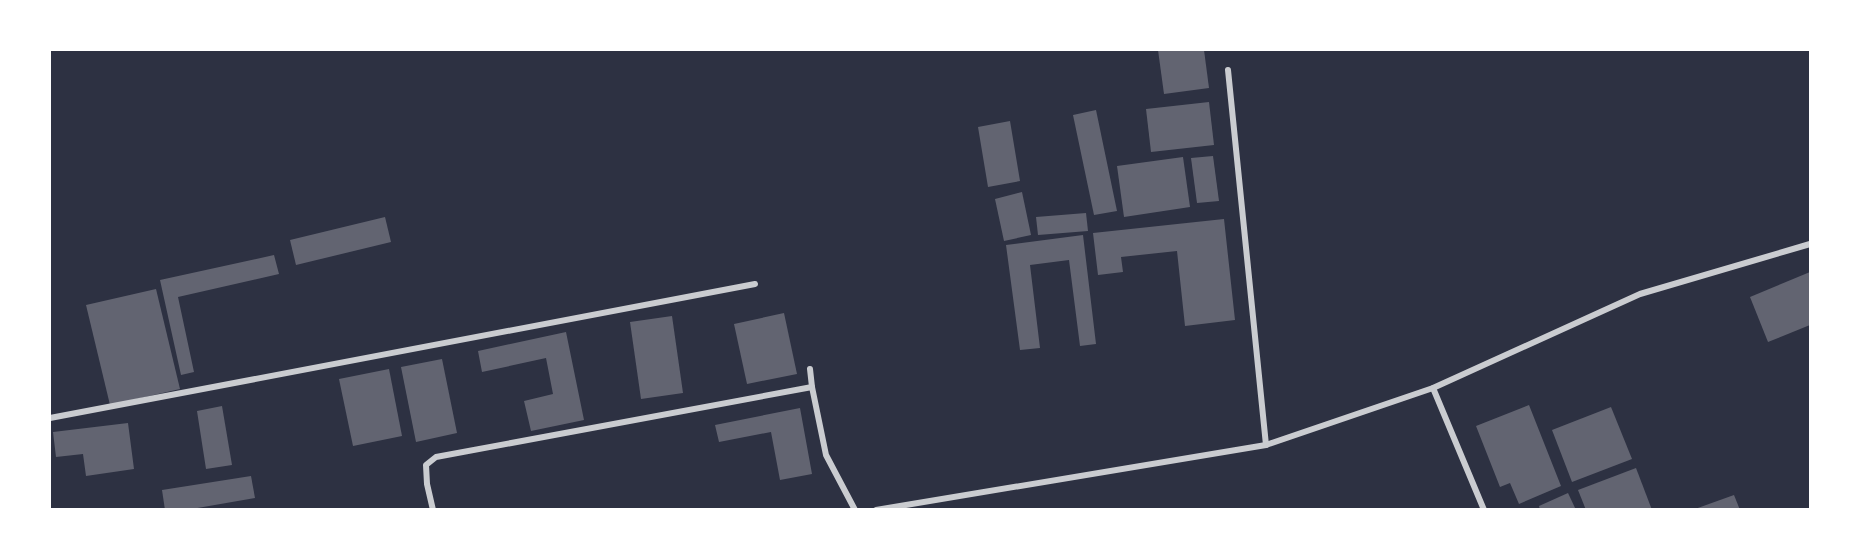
<svg xmlns="http://www.w3.org/2000/svg" width="1860" height="559" viewBox="0 0 1860 559" font-family="Ubuntu,sans-serif">
  <style>
    .building { fill: #626471 }
    .lines { fill: none; stroke-linecap: round; stroke-linejoin: round }
    .minor { stroke: #caccd0; stroke-width: 6 }
  </style>
  <rect width="100%" height="100%" fill="#2d3142"/>
  <g class="building">
    <path d="M 1158,50 L 1204,50 L 1209,88 L 1164,94 Z"/>
    <path d="M 1209,102 L 1214,145 L 1151,152 L 1146,109 Z"/>
    <path d="M 1096,110 L 1117,211 L 1094,215 L 1073,115 Z"/>
    <path d="M 1010,121 L 1020,181 L 988,187 L 978,127 Z"/>
    <path d="M 1213,156 L 1219,201 L 1197,203 L 1191,158 Z"/>
    <path d="M 1183,157 L 1190,207 L 1124,217 L 1117,166 Z"/>
    <path d="M 1022,192 L 1031,235 L 1004,241 L 995,199 Z"/>
    <path d="M 1086,213 L 1088,231 L 1038,235 L 1036,217 Z"/>
    <path d="M 385,217 L 391,242 L 296,265 L 290,240 Z"/>
    <path d="M 1224,219 L 1235,320 L 1185,326 L 1177,251 L 1121,257 L 1123,272 L 1098,275 L 1093,233 Z"/>
    <path d="M 1083,235 L 1096,344 L 1080,346 L 1069,260 L 1030,265 L 1040,348 L 1020,350 L 1006,245 Z"/>
    <path d="M 274,255 L 279,274 L 178,297 L 194,372 L 181,375 L 160,280 Z"/>
    <path d="M 1810,272 L 1810,325 L 1768,342 L 1750,297 Z"/>
    <path d="M 156,289 L 180,389 L 110,405 L 86,305 Z"/>
    <path d="M 784,313 L 797,374 L 747,384 L 734,324 Z"/>
    <path d="M 672,316 L 683,393 L 641,399 L 630,322 Z"/>
    <path d="M 566,332 L 584,420 L 531,431 L 524,401 L 553,394 L 546,358 L 482,372 L 478,351 Z"/>
    <path d="M 442,359 L 457,433 L 416,442 L 401,367 Z"/>
    <path d="M 389,369 L 402,436 L 353,446 L 339,379 Z"/>
    <path d="M 1529,405 L 1561,486 L 1519,504 L 1510,483 L 1500,487 L 1476,426 Z"/>
    <path d="M 222,406 L 232,465 L 206,469 L 197,411 Z"/>
    <path d="M 1611,407 L 1632,459 L 1572,482 L 1552,430 Z"/>
    <path d="M 800,408 L 812,474 L 780,480 L 771,432 L 719,442 L 715,425 Z"/>
    <path d="M 128,423 L 134,469 L 86,476 L 83,454 L 56,457 L 53,432 Z"/>
    <path d="M 1636,468 L 1652,510 L 1586,510 L 1578,490 Z"/>
    <path d="M 251,476 L 255,498 L 186,510 L 165,510 L 162,490 Z"/>
    <path d="M 1568,493 L 1576,510 L 1540,510 L 1539,506 Z"/>
    <path d="M 1734,495 L 1740,510 L 1695,510 L 1695,509 Z"/>
  </g>
  <g class="lines">
    <g class="minor">
      <path d="M 1228,70 L 1266,445"/>
      <path d="M 810,369 L 812,387 L 826,455 L 855,510"/>
      <path d="M 1433,388 L 1484,510"/>
      <path d="M 50,418 L 755,284"/>
      <path d="M 433,510 L 427,484 L 426,465 L 436,457 L 812,387"/>
      <path d="M 876,510 L 1266,445 L 1433,388 L 1640,294 L 1810,244"/>
    </g>
  </g>
  <rect width="1860" height="559" fill="none" stroke="#ffffff" stroke-width="102"/>
</svg>
